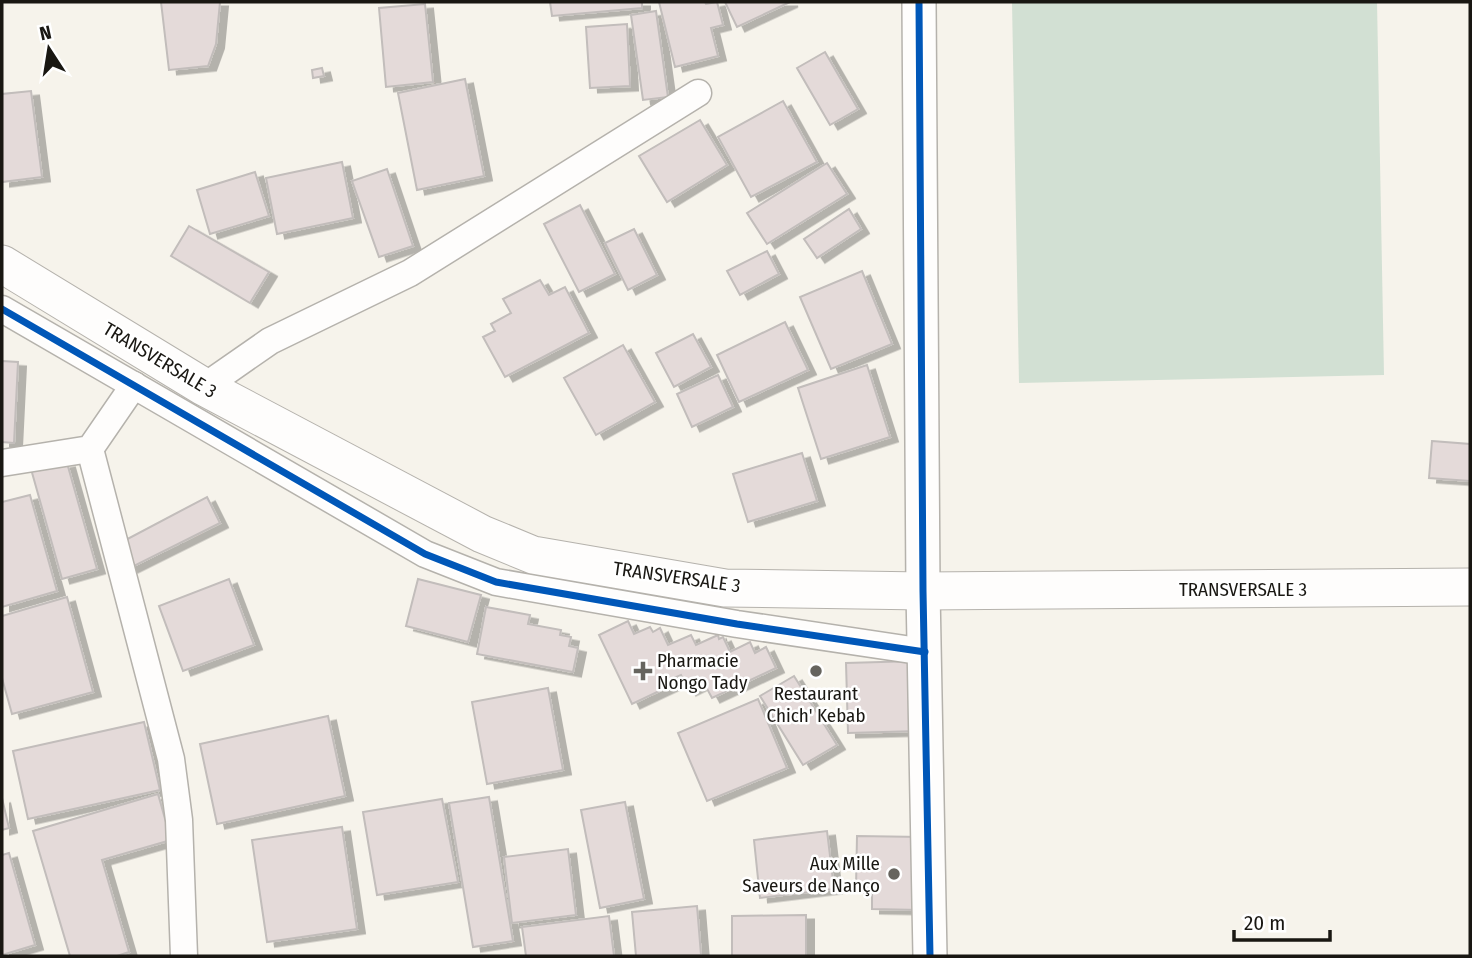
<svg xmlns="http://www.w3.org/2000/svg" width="1472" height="958" viewBox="0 0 1472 958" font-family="'Fira Sans Condensed',sans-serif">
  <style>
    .green { fill: #d2e0d3 }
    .building { fill: #e4dad9; stroke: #c2bdbb; stroke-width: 2; filter: url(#shadow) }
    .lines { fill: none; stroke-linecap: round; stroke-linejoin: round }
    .minor-casing { stroke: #b5b2ac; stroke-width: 29 }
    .tertiary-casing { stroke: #b5b2ac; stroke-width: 36 }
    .secondary-casing { stroke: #b5b2ac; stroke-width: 39 }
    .minor { stroke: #fefdfc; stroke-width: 26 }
    .tertiary { stroke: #fefdfc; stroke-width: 33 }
    .secondary { stroke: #fefdfc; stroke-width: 37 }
    .cycleway-casing { stroke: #fff; stroke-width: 11 }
    .cycleway { stroke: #0057b8; stroke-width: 7 }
    .poi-dot { fill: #66645e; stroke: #fff; stroke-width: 2.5 }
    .labels { text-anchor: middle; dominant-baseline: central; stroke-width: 5; stroke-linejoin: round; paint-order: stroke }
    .street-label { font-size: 19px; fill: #191712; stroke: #fff }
    .poi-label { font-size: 19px; fill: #191712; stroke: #fff; text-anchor: start }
  </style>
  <defs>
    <filter id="shadow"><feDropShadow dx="8" dy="4.5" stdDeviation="0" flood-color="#0004"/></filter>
  </defs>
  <rect width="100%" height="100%" fill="#f6f3eb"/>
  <path class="green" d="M 1012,2 L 1377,2 L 1384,375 L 1019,383 Z"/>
  <g class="building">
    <path d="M 161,2 L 220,2 L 216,44 L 208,66 L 169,70 Z"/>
    <path d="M 550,2 L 642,2 L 642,8 L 552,16 Z"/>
    <path d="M 659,2 L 705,2 L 706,4 L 717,2 L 723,25 L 711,28 L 718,56 L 675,67 Z"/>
    <path d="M 725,2 L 790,2 L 737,27 Z"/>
    <path d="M 425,4 L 433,82 L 386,87 L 379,8 Z"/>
    <path d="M 656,11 L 668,97 L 643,100 L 631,15 Z"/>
    <path d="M 627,24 L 630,86 L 590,88 L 586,27 Z"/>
    <path d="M 825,52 L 858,109 L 830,125 L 797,68 Z"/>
    <path d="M 322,68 L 324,76 L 313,78 L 312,70 Z"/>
    <path d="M 465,79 L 484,176 L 417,190 L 398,93 Z"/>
    <path d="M 31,91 L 42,177 L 2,182 L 2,94 Z"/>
    <path d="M 783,101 L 817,162 L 751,197 L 718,137 Z"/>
    <path d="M 700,120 L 727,165 L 667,202 L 639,156 Z"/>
    <path d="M 342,162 L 353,218 L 277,234 L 266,178 Z"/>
    <path d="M 827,163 L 847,194 L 767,244 L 747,213 Z"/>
    <path d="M 387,169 L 413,246 L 379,257 L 352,181 Z"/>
    <path d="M 255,172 L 269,216 L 210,234 L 197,190 Z"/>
    <path d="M 580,205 L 615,274 L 579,292 L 544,224 Z"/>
    <path d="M 849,209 L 861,229 L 817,258 L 804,239 Z"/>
    <path d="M 189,226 L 269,272 L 250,303 L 171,256 Z"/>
    <path d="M 634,229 L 657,275 L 628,290 L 605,243 Z"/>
    <path d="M 767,251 L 779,274 L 740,295 L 727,271 Z"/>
    <path d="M 862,271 L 892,344 L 831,369 L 800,297 Z"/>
    <path d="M 540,280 L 549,295 L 565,287 L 589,333 L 505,377 L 483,337 L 495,331 L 491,324 L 511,313 L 503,299 Z"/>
    <path d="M 785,322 L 808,370 L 739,402 L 717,355 Z"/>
    <path d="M 693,334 L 711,367 L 674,387 L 656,353 Z"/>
    <path d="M 623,345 L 655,402 L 596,435 L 564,378 Z"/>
    <path d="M 2,361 L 18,362 L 14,443 L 2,442 Z"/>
    <path d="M 867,365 L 890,437 L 821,459 L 798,388 Z"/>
    <path d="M 718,375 L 733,407 L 692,427 L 677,394 Z"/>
    <path d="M 1432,441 L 1470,444 L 1470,481 L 1429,478 Z"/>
    <path d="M 802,453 L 817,501 L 748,522 L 733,474 Z"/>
    <path d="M 67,463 L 97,569 L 62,579 L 31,469 Z"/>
    <path d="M 30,495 L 57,591 L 2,607 L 2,502 Z"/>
    <path d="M 207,497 L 220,523 L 130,568 L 118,544 Z"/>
    <path d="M 229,579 L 254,645 L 183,671 L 159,606 Z"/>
    <path d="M 418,579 L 481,595 L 468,642 L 406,626 Z"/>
    <path d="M 67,597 L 93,692 L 12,714 L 2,678 L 2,616 Z"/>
    <path d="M 486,607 L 530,615 L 528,624 L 561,630 L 560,635 L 571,637 L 569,646 L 578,648 L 573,672 L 477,654 Z"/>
    <path d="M 628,621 L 634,634 L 650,627 L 653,632 L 660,628 L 668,645 L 691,635 L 696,645 L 718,635 L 719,639 L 723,637 L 730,652 L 750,642 L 755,653 L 766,647 L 776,668 L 712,698 L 704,683 L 688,691 L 681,675 L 669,680 L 672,685 L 632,704 L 599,635 Z"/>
    <path d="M 916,661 L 918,731 L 848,733 L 846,663 Z"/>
    <path d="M 794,676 L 837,745 L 803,765 L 760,696 Z"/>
    <path d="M 548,688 L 563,770 L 487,784 L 472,702 Z"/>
    <path d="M 758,699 L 787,768 L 707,801 L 678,733 Z"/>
    <path d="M 328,716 L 345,796 L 217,824 L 200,744 Z"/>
    <path d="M 144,722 L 160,790 L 28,819 L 13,751 Z"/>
    <path d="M 158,794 L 171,840 L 102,860 L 129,952 L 117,956 L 70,956 L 33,831 Z"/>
    <path d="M 489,797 L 513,941 L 473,947 L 449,803 Z"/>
    <path d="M 2,798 L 9,828 L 2,830 Z"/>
    <path d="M 442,799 L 458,882 L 377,895 L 363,812 Z"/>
    <path d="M 625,802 L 644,899 L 600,908 L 581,810 Z"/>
    <path d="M 342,827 L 357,929 L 267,942 L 252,840 Z"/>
    <path d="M 827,831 L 834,889 L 760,898 L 754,840 Z"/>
    <path d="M 857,836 L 922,837 L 920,910 L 872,909 L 872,889 L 856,888 Z"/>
    <path d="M 568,849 L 576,915 L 512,923 L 504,857 Z"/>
    <path d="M 9,853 L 35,945 L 2,955 L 2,855 Z"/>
    <path d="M 697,906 L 701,955 L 636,956 L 632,912 Z"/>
    <path d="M 806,915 L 806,956 L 732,956 L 732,916 Z"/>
    <path d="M 609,916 L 614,956 L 526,956 L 522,927 Z"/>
  </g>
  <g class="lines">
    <g class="minor-casing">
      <g id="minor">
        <path d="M 2,309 L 425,554 L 496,582 L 737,624 L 925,652"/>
        <path d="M 204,387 L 270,341 L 410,273 L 698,93"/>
        <path d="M 90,449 L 171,759 L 179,820 L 184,956"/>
        <path d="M 2,463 L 90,449 L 134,385"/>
      </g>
    </g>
    <g class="tertiary-casing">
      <path id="tertiary" d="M 919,2 L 923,591 L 930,956"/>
    </g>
    <g class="secondary-casing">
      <path id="secondary" d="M 2,264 L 204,387 L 482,534 L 533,555 L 725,588 L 923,591 L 1470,587"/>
    </g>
    <use href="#minor" class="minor"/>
    <use href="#tertiary" class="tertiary"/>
    <use href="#secondary" class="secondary"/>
    <g class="cycleway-casing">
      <g id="cycleway">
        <path d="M 919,2 L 923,591 L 930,956"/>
        <path d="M 2,309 L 425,554 L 496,582 L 737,624 L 925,652"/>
      </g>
    </g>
    <use href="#cycleway" class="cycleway"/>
  </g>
  <g class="poi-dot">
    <path d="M639.5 660.5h7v7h7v7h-7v7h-7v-7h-7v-7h7z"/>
    <circle cx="816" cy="671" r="7"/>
    <circle cx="894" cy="874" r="7"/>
  </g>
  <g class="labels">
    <g class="street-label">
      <text transform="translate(160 360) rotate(31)">TRANSVERSALE 3</text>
      <text transform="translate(677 577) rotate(8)">TRANSVERSALE 3</text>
      <text x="1243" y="589">TRANSVERSALE 3</text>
    </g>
    <g class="poi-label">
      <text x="657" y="660">Pharmacie<tspan x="657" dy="22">Nongo Tady</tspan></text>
      <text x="816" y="693" text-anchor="middle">Restaurant<tspan x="816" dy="22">Chich' Kebab</tspan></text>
      <text x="880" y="863" text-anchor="end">Aux Mille<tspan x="880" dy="22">Saveurs de Nanço</tspan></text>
    </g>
  </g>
  <rect width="1472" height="958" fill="none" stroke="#191712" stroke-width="7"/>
  <g transform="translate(49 49) rotate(348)" stroke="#ffffff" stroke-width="5" paint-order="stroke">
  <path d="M0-5L12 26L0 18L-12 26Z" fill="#191712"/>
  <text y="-10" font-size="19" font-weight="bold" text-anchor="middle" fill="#191712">N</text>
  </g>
  <path d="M1234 930v10h96v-10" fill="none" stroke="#191712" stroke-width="3.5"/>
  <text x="1244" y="930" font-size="21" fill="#191712" stroke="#ffffff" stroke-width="5" paint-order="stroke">20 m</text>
</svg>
